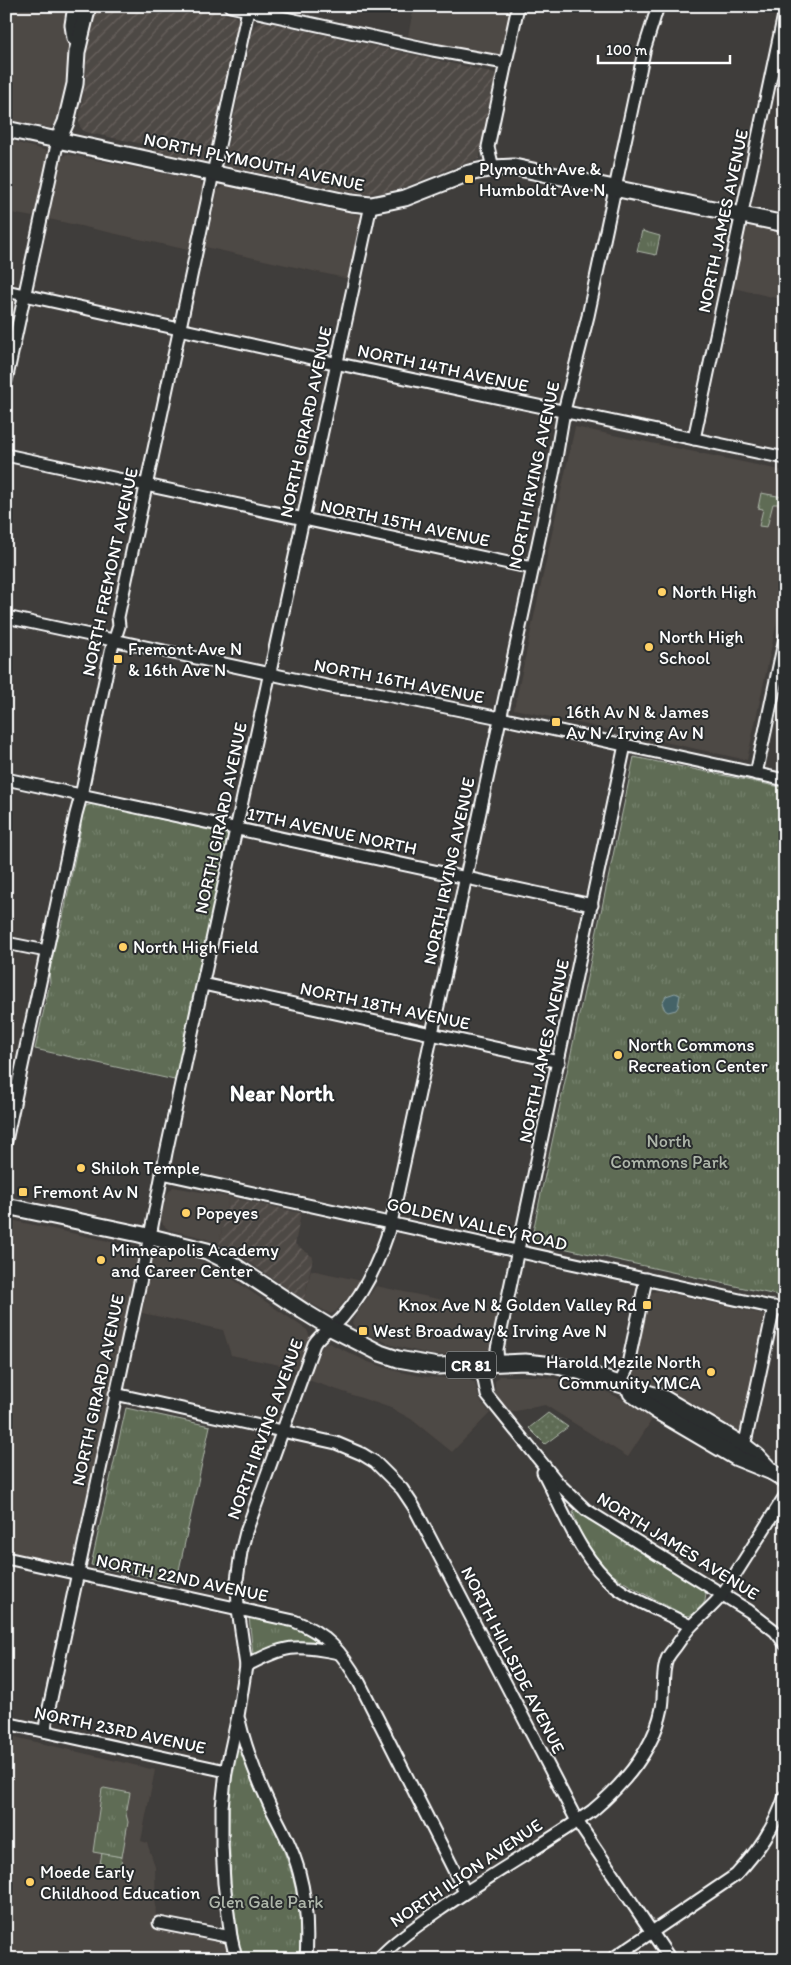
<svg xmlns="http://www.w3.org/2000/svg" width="791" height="1965" viewBox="0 0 791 1965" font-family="Itim,sans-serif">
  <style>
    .built { fill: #4e4844 }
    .industrial { fill: url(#industrial-furrows) }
    .grass { fill: #5e6c54; stroke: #aeb6aa }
    .park { fill: url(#park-tufts); stroke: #aeb6aa }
    .garden { fill: url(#garden-dots); stroke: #aeb6aa }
    .water { fill: #456467; stroke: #8fa2a4 }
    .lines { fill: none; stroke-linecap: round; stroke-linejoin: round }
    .minor-casing { stroke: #fff; stroke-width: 15 }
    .major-casing { stroke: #fff; stroke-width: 19 }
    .minor { stroke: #2a2d2e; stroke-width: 11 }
    .major { stroke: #2a2d2e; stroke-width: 15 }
    .poi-dot { fill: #ffd166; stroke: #2a2d2e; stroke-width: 2 }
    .labels { text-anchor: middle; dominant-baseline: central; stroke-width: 4; stroke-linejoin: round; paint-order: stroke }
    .shield { fill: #2a2d2e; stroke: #bfc0c0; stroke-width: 1 }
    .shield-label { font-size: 16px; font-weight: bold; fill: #fff }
    .street-label { font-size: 18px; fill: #fff; stroke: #2a2d2e }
    .poi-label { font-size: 18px; fill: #fff; stroke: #2a2d2e; text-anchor: start }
    .park-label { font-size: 18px; fill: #aeb6aa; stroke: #2a2d2e }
    .district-label { font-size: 22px; font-weight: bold; fill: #fff; stroke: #2a2d2e }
  </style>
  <defs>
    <pattern id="industrial-furrows" width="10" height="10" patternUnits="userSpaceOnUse" patternTransform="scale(1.25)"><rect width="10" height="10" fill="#4e4844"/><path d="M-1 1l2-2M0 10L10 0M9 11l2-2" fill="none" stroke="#696360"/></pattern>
    <pattern id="park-tufts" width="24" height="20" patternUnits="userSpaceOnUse" patternTransform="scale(1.25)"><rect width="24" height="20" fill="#5e6c54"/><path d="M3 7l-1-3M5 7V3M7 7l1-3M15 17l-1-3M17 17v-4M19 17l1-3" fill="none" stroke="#76826e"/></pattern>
    <pattern id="garden-dots" width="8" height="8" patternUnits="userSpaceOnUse" patternTransform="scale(1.25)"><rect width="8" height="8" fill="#5e6c54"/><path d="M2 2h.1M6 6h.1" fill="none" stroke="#76826e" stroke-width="1.8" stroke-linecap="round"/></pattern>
  </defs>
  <rect width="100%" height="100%" fill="#3f3d3b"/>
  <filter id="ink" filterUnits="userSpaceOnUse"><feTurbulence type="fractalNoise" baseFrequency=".02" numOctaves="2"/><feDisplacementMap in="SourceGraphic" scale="10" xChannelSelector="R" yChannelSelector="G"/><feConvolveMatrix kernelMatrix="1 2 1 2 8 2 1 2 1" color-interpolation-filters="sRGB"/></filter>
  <g filter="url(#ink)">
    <g class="built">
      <path d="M 6,6 L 65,6 L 68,19 L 68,69 L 57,121 L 50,128 L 6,119 Z"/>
      <path d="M 414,6 L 513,6 L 503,53 L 496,56 L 408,36 Z"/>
      <path d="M 6,140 L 51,152 L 44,193 L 36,207 L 33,217 L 6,212 Z"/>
      <path d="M 66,154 L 200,181 L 206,189 L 193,251 L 49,219 L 62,158 Z"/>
      <path d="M 225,186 L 360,215 L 362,221 L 349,279 L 205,247 L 218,190 Z"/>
      <path d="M 751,226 L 785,232 L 785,300 L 733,288 L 744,232 L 747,228 Z"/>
      <path d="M 575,427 L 785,471 L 785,585 L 747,760 L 514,709 Z"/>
      <path d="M 173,1187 L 229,1197 L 219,1244 L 201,1237 L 169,1230 L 163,1225 L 161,1219 L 167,1194 Z"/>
      <path d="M 6,1219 L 136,1247 L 139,1250 L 140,1254 L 76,1561 L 69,1566 L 6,1553 Z"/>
      <path d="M 161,1253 L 197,1259 L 215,1267 L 307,1330 L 310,1337 L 299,1369 L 231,1355 L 223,1330 L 142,1313 L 153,1258 Z"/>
      <path d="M 311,1270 L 362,1281 L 336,1311 L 331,1314 L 304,1300 Z"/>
      <path d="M 376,1286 L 500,1312 L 490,1348 L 484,1354 L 433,1355 L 392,1345 L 356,1329 L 352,1323 L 353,1319 Z"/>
      <path d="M 659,1291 L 762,1314 L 767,1319 L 742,1430 L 739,1432 L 736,1433 L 669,1396 L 633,1379 L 632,1373 L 649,1295 L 652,1292 Z"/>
      <path d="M 327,1342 L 368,1362 L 396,1371 L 426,1377 L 468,1379 L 475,1383 L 479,1399 L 490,1413 L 452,1452 L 411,1419 L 391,1408 L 308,1380 L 324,1343 Z"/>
      <path d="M 500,1376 L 538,1376 L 580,1383 L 607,1392 L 655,1415 L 628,1457 L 545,1405 L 511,1412 L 495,1393 L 495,1381 Z"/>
      <path d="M 6,1735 L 155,1770 L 141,1841 L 147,1843 L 155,1866 L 156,1929 L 225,1943 L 228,1945 L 230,1959 L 6,1959 Z"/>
    </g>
    <g class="industrial">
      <path d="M 95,6 L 192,6 L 234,16 L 239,19 L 240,24 L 211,158 L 208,161 L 202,162 L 156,151 L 148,145 L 85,132 L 80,127 L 79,120 L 86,78 L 87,43 Z"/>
      <path d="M 262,21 L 495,73 L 499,78 L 479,159 L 451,168 L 402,188 L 386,192 L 367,194 L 349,192 L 227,166 L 225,159 L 253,27 Z"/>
      <path d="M 229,1197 L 301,1213 L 295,1244 L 313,1257 L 304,1300 L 232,1250 L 219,1244 Z"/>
    </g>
    <path class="grass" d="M 102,1853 L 122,1857 L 119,1873 L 99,1869 Z"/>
    <g class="park">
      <path d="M 642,231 L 660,236 L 656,255 L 637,251 Z"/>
      <path d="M 761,493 L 783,497 L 782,504 L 773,504 L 767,527 L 759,526 L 763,509 L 758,508 Z"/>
      <path d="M 634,757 L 785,788 L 785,1297 L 531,1241 Z"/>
      <path d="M 93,804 L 226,834 L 229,837 L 179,1081 L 35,1049 L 50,983 L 49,968 L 54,943 L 61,927 L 81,828 L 80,815 L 86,806 Z"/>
      <path d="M 126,1408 L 210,1426 L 176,1584 L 91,1565 Z"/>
      <path d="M 578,1511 L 599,1526 L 706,1592 L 705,1601 L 697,1614 L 686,1616 C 664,1604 616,1581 600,1564 C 587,1549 579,1530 573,1512 Z"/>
      <path d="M 249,1617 L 297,1628 L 320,1643 L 287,1644 L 253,1654 Z"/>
      <path d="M 238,1750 C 246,1759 248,1773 253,1785 C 284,1848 305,1886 299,1959 L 241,1959 L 231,1883 L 229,1830 L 230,1790 Z"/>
      <path d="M 104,1788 L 130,1793 L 126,1814 L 128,1822 L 122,1857 L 93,1852 L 102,1789 Z"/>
    </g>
    <path class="garden" d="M 548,1413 L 568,1427 L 545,1444 L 529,1428 Z"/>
    <path class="water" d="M 675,993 L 680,995 L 678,1007 L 676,1010 L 668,1012 L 665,1010 L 662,1003 L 666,996 Z"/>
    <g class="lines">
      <g class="minor-casing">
        <g id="minor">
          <path d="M 230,6 L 433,50 L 505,63"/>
          <path d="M 493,168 L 488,147 L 518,6"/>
          <path d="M 6,291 L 325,361 L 785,458"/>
          <path d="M 6,381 L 58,140"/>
          <path d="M 694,439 L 785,10"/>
          <path d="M 6,455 L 532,568"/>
          <path d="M 6,617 L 336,688 L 367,691 L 500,718 L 785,780"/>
          <path d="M 756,774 L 785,638"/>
          <path d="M 6,779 L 592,905"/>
          <path d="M 6,943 L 46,951"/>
          <path d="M 203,984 L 559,1062"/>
          <path d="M 6,1141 L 76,814 L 81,796 L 111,651 L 119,626 L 118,617 L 248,10"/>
          <path d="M 162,1173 L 785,1310"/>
          <path d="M 498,1364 L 497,1349 L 625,745"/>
          <path d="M 481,1365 L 487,1395 L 558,1483 L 586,1510 L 749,1611 L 775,1631 L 785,1644"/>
          <path d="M 619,1385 L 627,1369 L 646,1279"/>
          <path d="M 115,1394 L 336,1443 L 362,1454 L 375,1462 L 402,1489 L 414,1507 L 577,1821 L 670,1959"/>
          <path d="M 743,1445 L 746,1438 L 774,1307"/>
          <path d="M 543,1472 C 564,1512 580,1559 616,1587 C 635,1602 669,1614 690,1626"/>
          <path d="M 6,1558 L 294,1621 C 326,1633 342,1652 359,1682 L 465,1892"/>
          <path d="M 246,1666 C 285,1645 295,1644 339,1653"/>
          <path d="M 239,1720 C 246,1750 257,1778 270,1806 C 281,1827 293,1849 299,1872 C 307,1901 308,1929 306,1959"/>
          <path d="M 6,1723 L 226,1771"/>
          <path d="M 45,1731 L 46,1722 L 150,1236 L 166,1153 L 371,205"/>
          <path d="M 159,1923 L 231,1937"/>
          <path d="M 236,1959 L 231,1937 L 224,1883 L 222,1845 L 222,1807 L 226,1771 L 238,1716 L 246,1666 L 238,1609 L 237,1580 L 241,1552 L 246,1532 L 314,1344 C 320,1333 333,1328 342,1318 C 366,1291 381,1257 391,1223 L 554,470 L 564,411 L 588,316 L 645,47 L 658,6"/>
          <path d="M 378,1959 C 396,1940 417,1926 438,1911 C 488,1876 542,1846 592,1811 C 624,1784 654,1750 662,1708 C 665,1692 661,1674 667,1659 C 669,1654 673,1650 676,1646 C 681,1639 686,1631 692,1625 C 702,1615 713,1606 722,1595 L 785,1496"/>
          <path d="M 612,1959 L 736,1875 C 758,1851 775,1827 785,1796"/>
        </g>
      </g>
      <g class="major-casing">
        <g id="major">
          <path d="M 75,38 L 73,25 L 76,6"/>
          <path d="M 6,129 L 351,203 L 371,205 L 386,202 L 405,198 L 469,173 L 493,168 L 514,167 L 785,224"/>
          <path d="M 58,140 L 66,122 L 75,84 L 77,52 L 88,6"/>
          <path d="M 6,1206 L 139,1234 L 207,1251 L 227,1261 L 303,1311 L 331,1328 L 380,1353 L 398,1359 L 438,1366 L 525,1362 L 554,1365 L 582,1372 L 663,1398 L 743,1445 L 757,1456 L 772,1472"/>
          <path d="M 631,1393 L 657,1411 L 737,1458 L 772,1472 L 785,1480"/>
        </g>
      </g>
      <use href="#minor" class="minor"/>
      <use href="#major" class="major"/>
    </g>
  </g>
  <g class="poi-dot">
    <rect x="464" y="174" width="10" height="10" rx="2.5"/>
    <circle cx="662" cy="592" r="5"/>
    <circle cx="649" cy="647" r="5"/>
    <rect x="113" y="654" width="10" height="10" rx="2.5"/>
    <rect x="551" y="717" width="10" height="10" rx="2.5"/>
    <circle cx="123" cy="947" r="5"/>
    <circle cx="618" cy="1055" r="5"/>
    <circle cx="81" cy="1168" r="5"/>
    <rect x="18" y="1187" width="10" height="10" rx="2.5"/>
    <circle cx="186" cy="1213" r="5"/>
    <circle cx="101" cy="1260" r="5"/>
    <rect x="642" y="1300" width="10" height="10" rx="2.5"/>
    <rect x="358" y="1326" width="10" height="10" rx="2.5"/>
    <circle cx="711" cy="1372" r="5"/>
    <circle cx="30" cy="1882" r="5"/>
  </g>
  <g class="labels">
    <rect class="shield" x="446" y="1351.5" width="50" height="27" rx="4"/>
    <g class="shield-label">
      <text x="471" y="1365">CR 81</text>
    </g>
    <g class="street-label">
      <text transform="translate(254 162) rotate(12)">NORTH PLYMOUTH AVENUE</text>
      <text transform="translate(723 221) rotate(-78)">NORTH JAMES AVENUE</text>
      <text transform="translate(443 368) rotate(12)">NORTH 14TH AVENUE</text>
      <text transform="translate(306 422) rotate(-78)">NORTH GIRARD AVENUE</text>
      <text transform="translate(534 475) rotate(-78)">NORTH IRVING AVENUE</text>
      <text transform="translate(405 523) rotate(12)">NORTH 15TH AVENUE</text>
      <text transform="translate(110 572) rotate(-78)">NORTH FREMONT AVENUE</text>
      <text transform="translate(399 681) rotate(11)">NORTH 16TH AVENUE</text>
      <text transform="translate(221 818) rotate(-78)">NORTH GIRARD AVENUE</text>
      <text transform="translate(332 831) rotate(12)">17TH AVENUE NORTH</text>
      <text transform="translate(449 871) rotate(-78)">NORTH IRVING AVENUE</text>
      <text transform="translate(385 1006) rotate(12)">NORTH 18TH AVENUE</text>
      <text transform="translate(544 1051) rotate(-78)">NORTH JAMES AVENUE</text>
      <text transform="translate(477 1224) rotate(13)">GOLDEN VALLEY ROAD</text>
      <text transform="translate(98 1390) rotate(-78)">NORTH GIRARD AVENUE</text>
      <text transform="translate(265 1429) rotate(-70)">NORTH IRVING AVENUE</text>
      <text transform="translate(678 1546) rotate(32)">NORTH JAMES AVENUE</text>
      <text transform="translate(182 1578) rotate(12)">NORTH 22ND AVENUE</text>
      <text transform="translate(513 1660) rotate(63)">NORTH HILLSIDE AVENUE</text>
      <text transform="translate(120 1730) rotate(12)">NORTH 23RD AVENUE</text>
      <text transform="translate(466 1873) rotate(-34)">NORTH ILION AVENUE</text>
    </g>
    <g class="poi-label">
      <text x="479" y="169">Plymouth Ave &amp;<tspan x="479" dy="21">Humboldt Ave N</tspan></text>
      <text x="672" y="592">North High</text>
      <text x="659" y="637">North High<tspan x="659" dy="21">School</tspan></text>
      <text x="128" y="649">Fremont Ave N<tspan x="128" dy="21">&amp; 16th Ave N</tspan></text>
      <text x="566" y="712">16th Av N &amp; James<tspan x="566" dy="21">Av N / Irving Av N</tspan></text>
      <text x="133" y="947">North High Field</text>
      <text x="628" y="1045">North Commons<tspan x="628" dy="21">Recreation Center</tspan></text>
      <text x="91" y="1168">Shiloh Temple</text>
      <text x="33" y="1192">Fremont Av N</text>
      <text x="196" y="1213">Popeyes</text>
      <text x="111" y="1250">Minneapolis Academy<tspan x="111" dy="21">and Career Center</tspan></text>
      <text x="637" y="1305" text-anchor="end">Knox Ave N &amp; Golden Valley Rd</text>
      <text x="373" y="1331">West Broadway &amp; Irving Ave N</text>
      <text x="701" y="1362" text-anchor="end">Harold Mezile North<tspan x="701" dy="21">Community YMCA</tspan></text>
      <text x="40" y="1872">Moede Early<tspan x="40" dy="21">Childhood Education</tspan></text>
    </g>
    <g class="park-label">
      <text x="669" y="1141">North<tspan x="669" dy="21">Commons Park</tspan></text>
      <text x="266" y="1902">Glen Gale Park</text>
    </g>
    <g class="district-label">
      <text x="282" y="1093">Near North</text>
    </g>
  </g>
  <rect width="791" height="1965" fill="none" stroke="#2a2d2e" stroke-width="25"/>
  <rect x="12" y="12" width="766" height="1940" fill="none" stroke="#fff" stroke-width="2" filter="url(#ink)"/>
  <path d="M598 55v8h132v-8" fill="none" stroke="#ffffff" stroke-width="2.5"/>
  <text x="606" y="55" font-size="15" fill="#ffffff" stroke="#2a2d2e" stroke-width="4" paint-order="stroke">100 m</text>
</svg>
